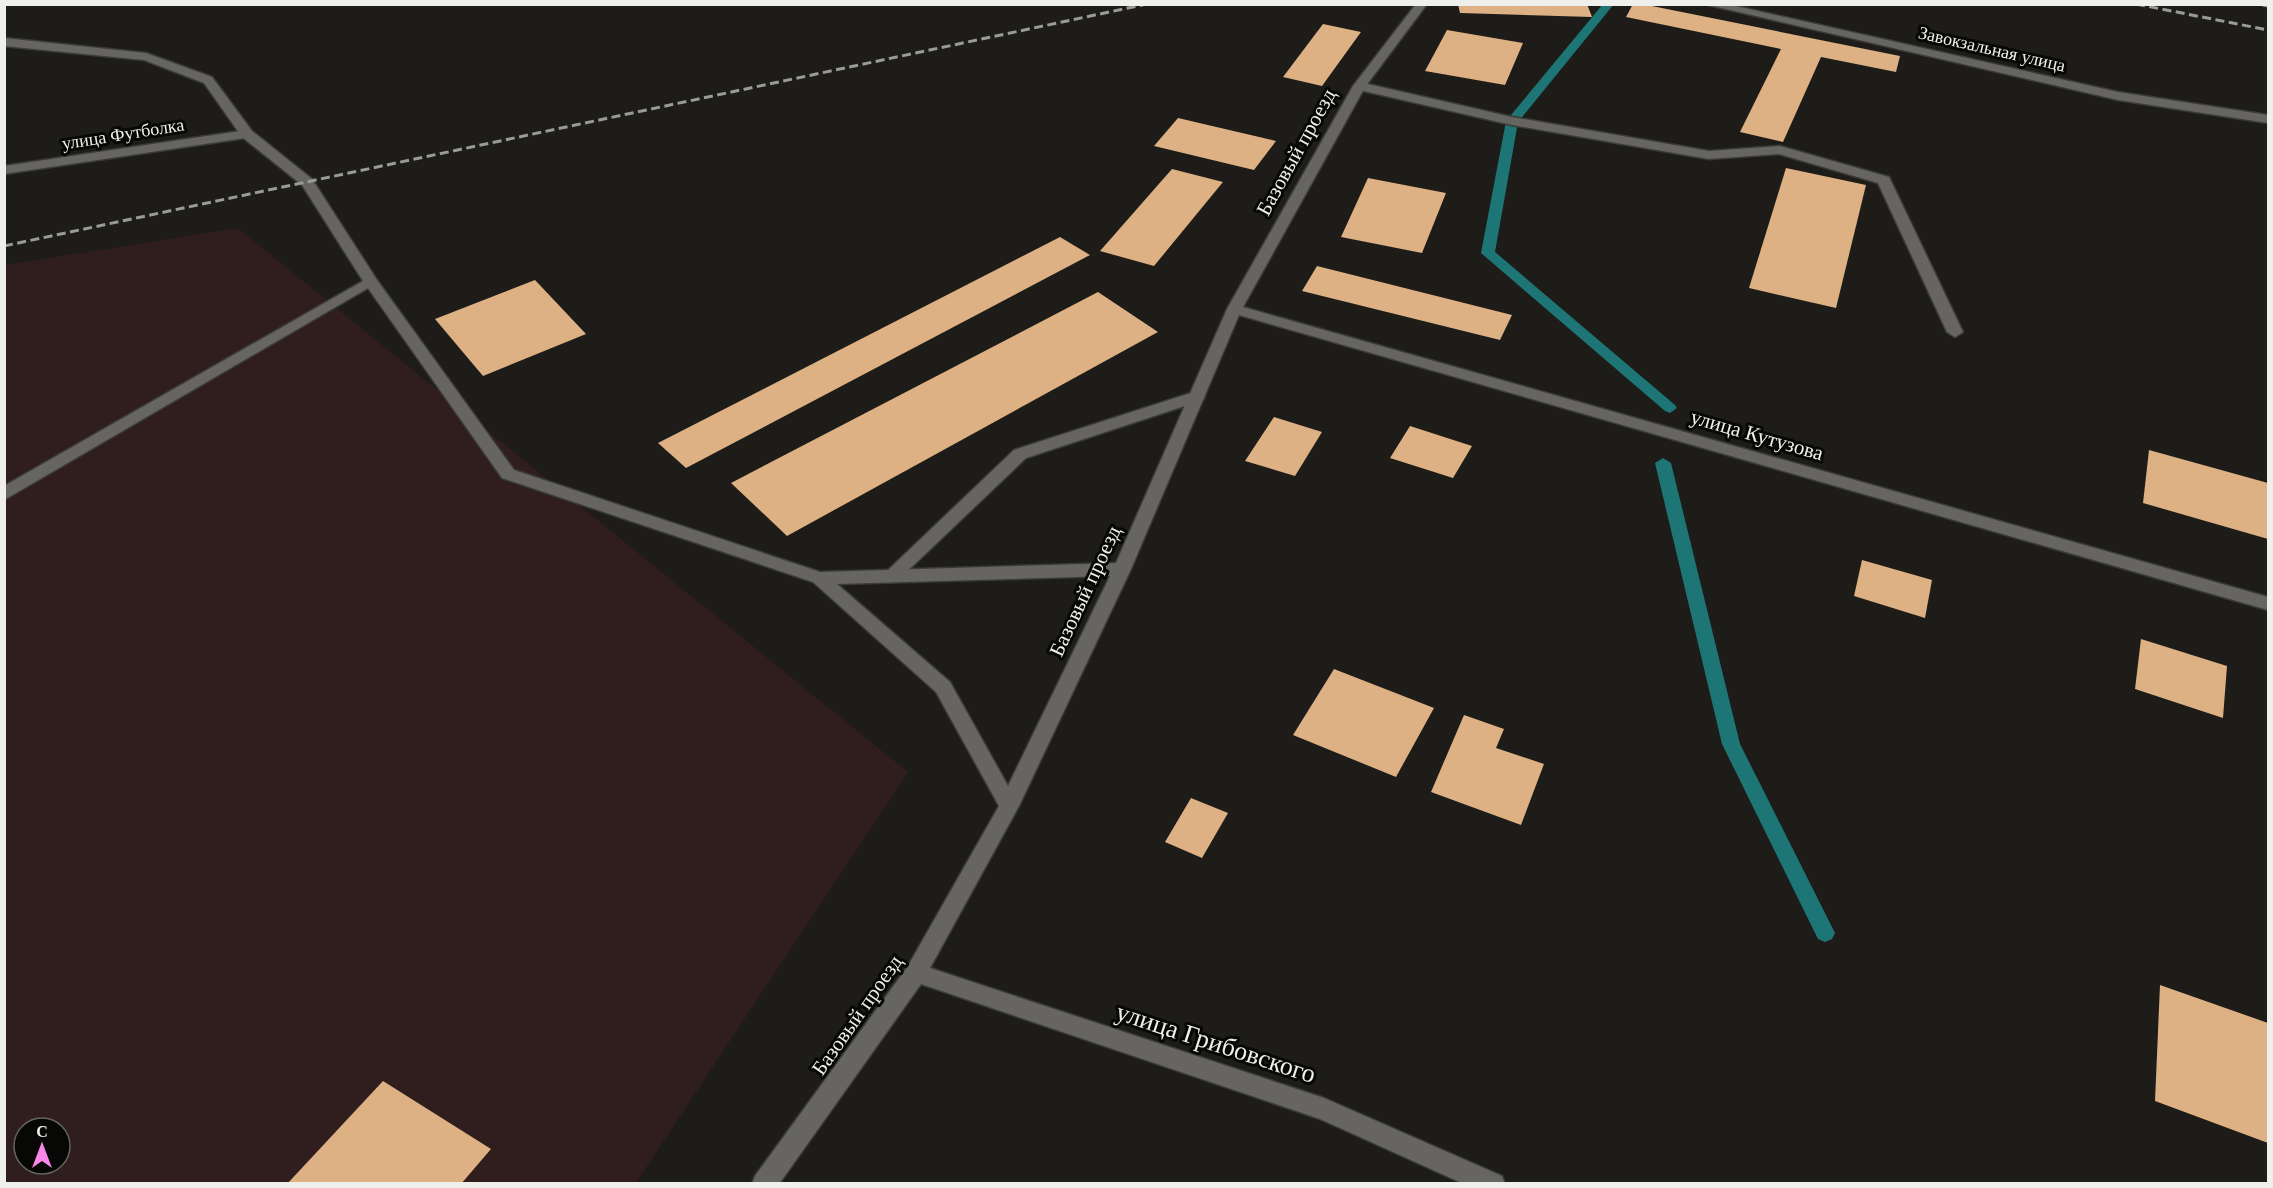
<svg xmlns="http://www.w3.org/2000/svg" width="2273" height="1188" viewBox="0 0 2273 1188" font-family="'Times New Roman',serif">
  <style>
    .industrial { fill: #301d1d; fill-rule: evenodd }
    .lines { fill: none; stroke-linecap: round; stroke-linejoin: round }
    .stream { fill: #1e7576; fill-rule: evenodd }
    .building { fill: #ddb183 }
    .lane-casing { stroke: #3a3a37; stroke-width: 3 }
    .street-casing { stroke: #3a3a37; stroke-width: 3 }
    .lane { fill: #666561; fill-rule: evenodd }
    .street { fill: #666561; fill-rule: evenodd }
    .rail { stroke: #9a9a96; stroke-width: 3; stroke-dasharray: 9 4.5; stroke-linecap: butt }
    .labels { text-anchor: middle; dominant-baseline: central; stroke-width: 6; stroke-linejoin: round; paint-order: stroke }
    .far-street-label { font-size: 18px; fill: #efefec; stroke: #070705 }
    .street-label { font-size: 21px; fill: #efefec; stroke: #070705 }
    .near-street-label { font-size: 26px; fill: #efefec; stroke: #070705 }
  </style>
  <rect width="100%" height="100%" fill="#1d1c18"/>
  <path class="industrial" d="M 238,228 L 908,772 L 636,1183 L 5,1184 L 5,265 ZM 24,1128 L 60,1128 L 60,1164 L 24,1164 Z"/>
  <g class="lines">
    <g class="stream">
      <path d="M 1603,4 L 1614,4 L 1518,122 L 1495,252 L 1675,405 L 1677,408 L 1670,413 L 1665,411 L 1481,253 L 1506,121 Z"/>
      <path d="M 1663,458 L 1671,463 L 1740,744 L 1835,933 L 1832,939 L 1825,942 L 1818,939 L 1722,744 L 1655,463 Z"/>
    </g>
  </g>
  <g class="building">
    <path d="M 1458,4 L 1587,4 L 1592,17 L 1460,13 Z"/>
    <path d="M 1633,4 L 1642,4 L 1900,56 L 1896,72 L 1821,57 L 1783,142 L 1740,132 L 1781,49 L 1626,17 Z"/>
    <path d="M 1323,24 L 1361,32 L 1322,86 L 1283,77 Z"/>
    <path d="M 1447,30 L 1523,43 L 1505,85 L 1425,71 Z"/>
    <path d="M 1178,118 L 1276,141 L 1254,170 L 1154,146 Z"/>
    <path d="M 1786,168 L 1866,185 L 1836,308 L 1749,288 Z"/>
    <path d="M 1172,169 L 1223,182 L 1154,266 L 1100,251 Z"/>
    <path d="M 1368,178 L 1446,193 L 1422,253 L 1341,237 Z"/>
    <path d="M 1060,237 L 1090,255 L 686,468 L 658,443 Z"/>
    <path d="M 1317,266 L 1512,315 L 1500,340 L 1302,291 Z"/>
    <path d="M 535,280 L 586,334 L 483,376 L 435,319 Z"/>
    <path d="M 1098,292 L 1158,332 L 787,536 L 731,483 Z"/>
    <path d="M 1274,417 L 1322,432 L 1295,476 L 1245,461 Z"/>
    <path d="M 1410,426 L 1472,446 L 1453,478 L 1390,458 Z"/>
    <path d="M 2149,450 L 2268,483 L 2268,539 L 2143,503 Z"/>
    <path d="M 1862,560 L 1932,580 L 1925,618 L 1854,596 Z"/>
    <path d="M 2141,639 L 2227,666 L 2223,718 L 2135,689 Z"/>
    <path d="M 1334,669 L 1434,708 L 1396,777 L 1293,735 Z"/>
    <path d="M 1464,715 L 1504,729 L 1496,748 L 1544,764 L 1521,825 L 1431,792 Z"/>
    <path d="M 1191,798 L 1228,813 L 1202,858 L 1165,842 Z"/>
    <path d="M 2160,985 L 2268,1023 L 2268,1143 L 2155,1101 Z"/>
    <path d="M 383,1081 L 491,1149 L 461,1184 L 287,1184 Z"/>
  </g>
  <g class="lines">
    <g class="lane-casing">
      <g id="lane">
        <path d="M 1359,82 L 1512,117 L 1709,151 L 1780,146 L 1889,177 L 1963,332 L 1955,337 L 1947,332 L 1878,183 L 1779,154 L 1709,159 L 1512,125 L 1355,89 L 1353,86 Z"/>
        <path d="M 247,130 L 253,134 L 252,137 L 4,174 L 4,166 Z"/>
        <path d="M 370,277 L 377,281 L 375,284 L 4,500 L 4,486 Z"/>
        <path d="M 1197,391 L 1205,396 L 1203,400 L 1026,458 L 898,580 L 892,582 L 886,580 L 883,576 L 886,572 L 1014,450 Z"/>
      </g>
    </g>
    <g class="street-casing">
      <g id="street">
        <path d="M 1416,4 L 1427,4 L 1365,87 L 1243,307 L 2268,597 L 2268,610 L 1239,315 L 1131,569 L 1019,806 L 930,968 L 1324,1098 L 1502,1176 L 1505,1184 L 1464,1184 L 1320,1119 L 921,984 L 779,1184 L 752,1184 L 755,1176 L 908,966 L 999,806 L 936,692 L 813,582 L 502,478 L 363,281 L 302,185 L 242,137 L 204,83 L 144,60 L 4,46 L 4,38 L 146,53 L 212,77 L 252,131 L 312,179 L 377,280 L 514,470 L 820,572 L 1116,563 L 1227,309 L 1353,86 ZM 1110,576 L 1008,786 L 950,682 L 837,584 Z"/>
        <path d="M 1704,4 L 1727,4 L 2118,92 L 2268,115 L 2268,123 L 2118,100 Z"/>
      </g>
    </g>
    <use href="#lane" class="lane"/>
    <use href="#street" class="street"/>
    <g class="rail">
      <path d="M 2136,4 L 2268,30"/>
      <path d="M 2259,4 L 2268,6"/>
      <path d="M 4,246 L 1147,4"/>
    </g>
  </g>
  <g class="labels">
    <g class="far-street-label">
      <text transform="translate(1992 49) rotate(13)">Завокзальная улица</text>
      <text transform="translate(123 134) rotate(-9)">улица Футболка</text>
    </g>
    <g class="street-label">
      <text transform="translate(1296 152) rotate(-61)">Базовый проезд</text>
      <text transform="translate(1757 435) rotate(16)">улица Кутузова</text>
      <text transform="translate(1085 591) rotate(-65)">Базовый проезд</text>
      <text transform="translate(857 1015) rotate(-55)">Базовый проезд</text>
    </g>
    <g class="near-street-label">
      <text transform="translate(1216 1043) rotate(18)">улица Грибовского</text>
    </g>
  </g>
  <rect width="2273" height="1188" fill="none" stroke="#efefec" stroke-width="12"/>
  <g transform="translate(42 1146)"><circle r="28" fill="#070705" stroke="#646461" stroke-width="1.5"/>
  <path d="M0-4.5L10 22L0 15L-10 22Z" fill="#fa87e7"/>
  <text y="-9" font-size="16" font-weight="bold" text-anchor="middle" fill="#efefec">С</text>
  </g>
</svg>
